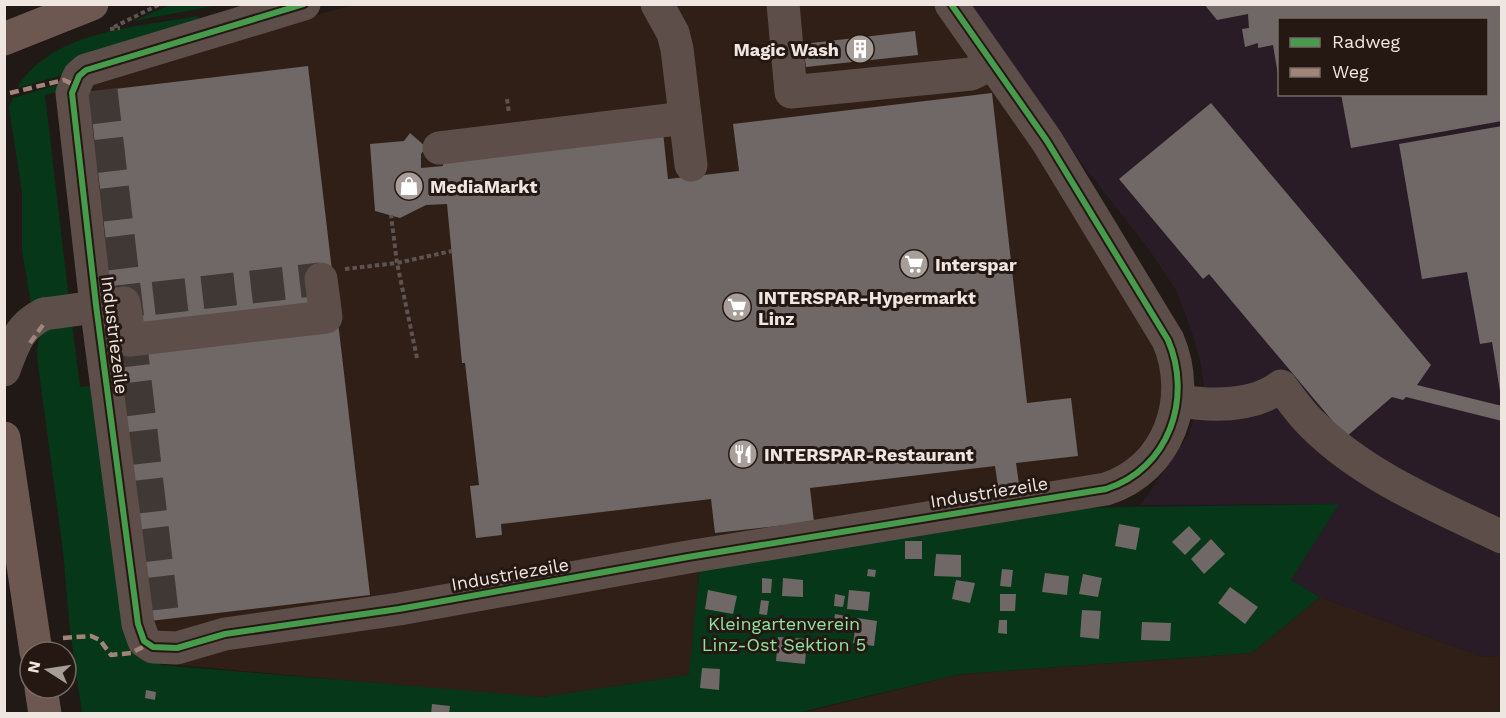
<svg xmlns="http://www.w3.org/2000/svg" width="1506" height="718" viewBox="0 0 1506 718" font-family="'Work Sans',sans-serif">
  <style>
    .built { fill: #301f16 }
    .industrial { fill: #2a1c26; fill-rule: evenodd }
    .green { fill: #053718 }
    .building { fill: #6f6866 }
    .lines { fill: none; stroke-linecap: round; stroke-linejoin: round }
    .minor-tunnel { stroke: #403834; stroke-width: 33; stroke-dasharray: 33 16; stroke-linecap: butt }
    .path { stroke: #5d5350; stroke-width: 4; stroke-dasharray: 4.5 3; stroke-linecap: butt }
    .minor { stroke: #5d4e4a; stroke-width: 33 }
    .major { stroke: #6c5751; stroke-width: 33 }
    .minor-bridge { stroke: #5d4e4a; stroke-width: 33 }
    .quiet { stroke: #a18479; stroke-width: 4.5; stroke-dasharray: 9 4.5; stroke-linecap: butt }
    .cycleway-casing { stroke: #251812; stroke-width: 10 }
    .cycleway { stroke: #469c4c; stroke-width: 6 }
    .labels { text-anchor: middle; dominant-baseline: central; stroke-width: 6; stroke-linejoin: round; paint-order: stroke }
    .poi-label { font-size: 18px; font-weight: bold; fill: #efe5e1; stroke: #251812; text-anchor: start }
    .street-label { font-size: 18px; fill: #efe5e1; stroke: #251812 }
    .park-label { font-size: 18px; fill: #8ee2a1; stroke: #251812 }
  </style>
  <rect width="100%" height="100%" fill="#211916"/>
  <g class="built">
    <path d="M 354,5 L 935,5 L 1054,171 L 1164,363 L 1159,417 L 1147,440 L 1128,460 L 1106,475 L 149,636 L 80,89 L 141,61 Z"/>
    <path d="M 700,565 L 690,675 L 542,697 L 501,695 L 179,665 L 199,651 Z"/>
    <path d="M 1320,597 L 1483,657 L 1501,656 L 1501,713 L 797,714 L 961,674 L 1252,653 Z"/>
  </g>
  <path class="industrial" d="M 970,5 L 1501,5 L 1501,656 L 1483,657 L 1320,597 L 1291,580 L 1338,504 L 1141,505 L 1189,434 L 1204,388 L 1201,364 L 1191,329 L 1176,290 L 1148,248 L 1025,91 ZM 1280,20 L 1486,20 L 1486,94 L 1280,94 Z"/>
  <g class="green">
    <path d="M 172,4 L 219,4 L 219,5 L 134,21 Z"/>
    <path d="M 198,16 L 197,21 L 66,74 L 17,88 C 52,30 138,27 198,16 Z"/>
    <path d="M 56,85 L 63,86 L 63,91 L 45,95 L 69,300 L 31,303 L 22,250 L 22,193 L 9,107 L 13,98 Z"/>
    <path d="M 72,323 L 80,387 L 100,385 L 146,660 L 162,665 L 542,697 L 689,675 L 700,565 L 1063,508 L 1339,504 L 1291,580 L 1320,597 L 1252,653 L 961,674 L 797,713 L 82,713 L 70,631 L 63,551 L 37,357 L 38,341 L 43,330 Z"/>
  </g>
  <g class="building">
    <path d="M 1204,4 L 1502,4 L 1502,121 L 1351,148 L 1341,94 L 1486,94 L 1486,20 L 1280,20 L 1278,75 L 1273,45 L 1258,48 L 1258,43 L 1245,47 L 1242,29 L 1249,28 L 1248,14 L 1217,20 Z"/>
    <path d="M 915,31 L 918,55 L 806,67 L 803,44 Z"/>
    <path d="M 308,66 L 370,595 L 150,621 L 98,260 L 108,260 L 89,92 Z"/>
    <path d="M 992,93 L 1027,403 L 1071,398 L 1078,456 L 1016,463 L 1020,491 L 999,493 L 995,466 L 810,488 L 814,522 L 715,533 L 711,499 L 501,524 L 502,535 L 476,538 L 470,486 L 479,485 L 465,363 L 462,363 L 447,204 L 426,205 L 400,218 L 375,211 L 370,144 L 404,141 L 410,133 L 426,147 L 421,154 L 421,168 L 443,166 L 442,158 L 663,132 L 668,179 L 739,171 L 733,124 Z"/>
    <path d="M 1211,103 L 1431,365 L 1417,385 L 1502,406 L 1502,421 L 1406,397 L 1403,400 L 1392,397 L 1346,437 L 1209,274 L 1203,279 L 1119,179 Z"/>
    <path d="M 1502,126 L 1502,391 L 1500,391 L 1492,342 L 1480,344 L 1467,272 L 1422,279 L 1399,144 Z"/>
    <path d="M 1119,524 L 1140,528 L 1136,550 L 1115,546 Z"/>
    <path d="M 1189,526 L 1201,539 L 1185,555 L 1172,542 Z"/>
    <path d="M 1211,539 L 1225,554 L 1204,574 L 1191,559 Z"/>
    <rect x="905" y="541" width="17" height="18"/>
    <path d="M 936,554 L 961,555 L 961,577 L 934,576 Z"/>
    <path d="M 868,569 L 876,570 L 875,577 L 867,576 Z"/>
    <path d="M 1002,569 L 1013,570 L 1011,587 L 1000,586 Z"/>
    <path d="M 1045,573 L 1069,576 L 1067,595 L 1042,592 Z"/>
    <path d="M 1083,574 L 1102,578 L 1098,597 L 1079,594 Z"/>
    <path d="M 762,578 L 772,579 L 771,593 L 762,593 Z"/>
    <path d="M 783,578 L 803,580 L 803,597 L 782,596 Z"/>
    <path d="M 956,580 L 975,583 L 970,603 L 952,599 Z"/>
    <path d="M 1230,587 L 1258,607 L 1245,624 L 1218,603 Z"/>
    <path d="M 708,590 L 737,596 L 733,614 L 705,609 Z"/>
    <path d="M 849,590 L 870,592 L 868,611 L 847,609 Z"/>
    <path d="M 835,594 L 845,596 L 843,607 L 834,606 Z"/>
    <path d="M 1000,594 L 1016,594 L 1015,611 L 1000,611 Z"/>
    <path d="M 761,600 L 769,601 L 767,615 L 759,614 Z"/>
    <path d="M 1082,610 L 1101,611 L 1099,639 L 1080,637 Z"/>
    <path d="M 835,614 L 846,616 L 845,629 L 833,627 Z"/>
    <path d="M 857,618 L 877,621 L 874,646 L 853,643 Z"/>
    <path d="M 999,620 L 1007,620 L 1007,634 L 998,633 Z"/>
    <path d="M 1142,622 L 1171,623 L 1170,641 L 1141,640 Z"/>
    <path d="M 778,637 L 807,639 L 805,664 L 776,661 Z"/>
    <path d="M 702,668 L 720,669 L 719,690 L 700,688 Z"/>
    <path d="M 146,690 L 156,692 L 155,700 L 145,698 Z"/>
    <path d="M 432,704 L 450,706 L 449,714 L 431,714 Z"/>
  </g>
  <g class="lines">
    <g class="minor-tunnel">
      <path d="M 101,90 L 163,620"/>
      <path d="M 105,304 L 321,279"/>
    </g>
    <g class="path">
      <path d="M 114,27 L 160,4"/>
      <path d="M 110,29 L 120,28"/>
      <path d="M 507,99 L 509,113"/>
      <path d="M 345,269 L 397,263 L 391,215"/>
      <path d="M 417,358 L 397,263 L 452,251"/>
    </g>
    <g class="minor">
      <path d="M 304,4 L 86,70 L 79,76 L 72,93 L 96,305 L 138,624 L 144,641 L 153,647 L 177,648 L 225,634 L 399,609 L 688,557 L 1106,489 C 1169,469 1193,398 1168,340 L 1047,141 L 951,4"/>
      <path d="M 657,4 L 673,33 L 677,49 L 691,165"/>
      <path d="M 783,4 L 791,92 L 971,74 L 991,64"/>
      <path d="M 439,148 L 685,118"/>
      <path d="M 4,370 C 13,345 19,326 44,314"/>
      <path d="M 1179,401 C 1211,406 1254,407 1281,386 C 1291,399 1301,414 1313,425 C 1364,476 1437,506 1502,537"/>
    </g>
    <g class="major">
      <path d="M 4,39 L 92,4"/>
      <path d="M 4,438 L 36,652"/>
      <path d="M 41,688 L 45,714"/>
    </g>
    <path class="minor-bridge" d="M 44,314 L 124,303 L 130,340 L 326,317 L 321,279"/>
    <g class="quiet">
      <path d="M 10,93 L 64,80 L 75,85"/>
      <path d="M 30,343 L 43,325"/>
      <path d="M 63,638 L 91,636 L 100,640 L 111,655 L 131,653 L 149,644"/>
    </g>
    <g class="cycleway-casing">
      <path id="cycleway" d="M 304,4 L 86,70 L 79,76 L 72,93 L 96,305 L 138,624 L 144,641 L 153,647 L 177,648 L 225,634 L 399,609 L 688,557 L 1106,489 C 1169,469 1193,398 1168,340 L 1047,141 L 951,4"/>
    </g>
    <use href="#cycleway" class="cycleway"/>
  </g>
  <defs>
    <g id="building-disc" transform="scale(1.5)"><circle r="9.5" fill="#a79e9a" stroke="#251812"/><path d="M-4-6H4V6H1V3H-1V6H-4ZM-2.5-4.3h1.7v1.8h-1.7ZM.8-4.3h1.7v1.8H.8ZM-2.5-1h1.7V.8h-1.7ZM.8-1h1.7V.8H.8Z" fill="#fff"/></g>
    <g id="shop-disc" transform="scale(1.5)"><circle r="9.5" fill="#a79e9a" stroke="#251812"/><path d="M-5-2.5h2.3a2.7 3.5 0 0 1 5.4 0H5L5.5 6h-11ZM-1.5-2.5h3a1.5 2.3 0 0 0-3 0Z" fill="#fff"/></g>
    <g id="supermarket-disc" transform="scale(1.5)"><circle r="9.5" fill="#a79e9a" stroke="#251812"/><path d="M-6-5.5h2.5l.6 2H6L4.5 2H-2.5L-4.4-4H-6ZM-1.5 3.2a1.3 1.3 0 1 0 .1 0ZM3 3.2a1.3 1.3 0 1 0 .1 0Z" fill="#fff"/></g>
    <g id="restaurant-disc" transform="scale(1.5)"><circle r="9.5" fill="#a79e9a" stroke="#251812"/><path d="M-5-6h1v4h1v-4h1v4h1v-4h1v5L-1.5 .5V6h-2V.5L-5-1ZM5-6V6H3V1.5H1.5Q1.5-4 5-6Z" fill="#fff"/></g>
  </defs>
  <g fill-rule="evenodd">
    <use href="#building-disc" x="860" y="49"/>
    <use href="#shop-disc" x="409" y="186"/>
    <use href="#supermarket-disc" x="914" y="264"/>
    <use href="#supermarket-disc" x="737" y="307"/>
    <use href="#restaurant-disc" x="743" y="454"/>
  </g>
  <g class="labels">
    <g class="poi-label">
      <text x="839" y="49" text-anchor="end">Magic Wash</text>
      <text x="430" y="186">MediaMarkt</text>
      <text x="935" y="264">Interspar</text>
      <text x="758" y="297">INTERSPAR-Hypermarkt<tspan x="758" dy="21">Linz</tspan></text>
      <text x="764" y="454">INTERSPAR-Restaurant</text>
    </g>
    <g class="street-label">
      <text transform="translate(115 335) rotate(83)">Industriezeile</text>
      <text transform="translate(989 492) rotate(-9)">Industriezeile</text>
      <text transform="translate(510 574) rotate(-10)">Industriezeile</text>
    </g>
    <g class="park-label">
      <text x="784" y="623">Kleingartenverein<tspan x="784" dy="21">Linz-Ost Sektion 5</tspan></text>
    </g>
  </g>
  <rect width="1506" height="718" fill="none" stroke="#efe5e1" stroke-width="12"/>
  <rect x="1278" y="18" width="210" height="78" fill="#251812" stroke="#766a65" stroke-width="1.5"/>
  <rect x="1290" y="38" width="30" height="9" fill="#469c4c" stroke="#766a65" stroke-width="1.5"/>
  <text x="1332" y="48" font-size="18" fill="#efe5e1">Radweg</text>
  <rect x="1290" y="68" width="30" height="9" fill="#a18479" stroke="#766a65" stroke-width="1.5"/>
  <text x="1332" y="78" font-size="18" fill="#efe5e1">Weg</text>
  <g transform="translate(48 670) rotate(282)"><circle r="28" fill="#251812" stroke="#766a65" stroke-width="1.5"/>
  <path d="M0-4.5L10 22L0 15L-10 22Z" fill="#a79e9a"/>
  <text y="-9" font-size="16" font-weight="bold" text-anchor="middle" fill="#efe5e1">N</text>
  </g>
</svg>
